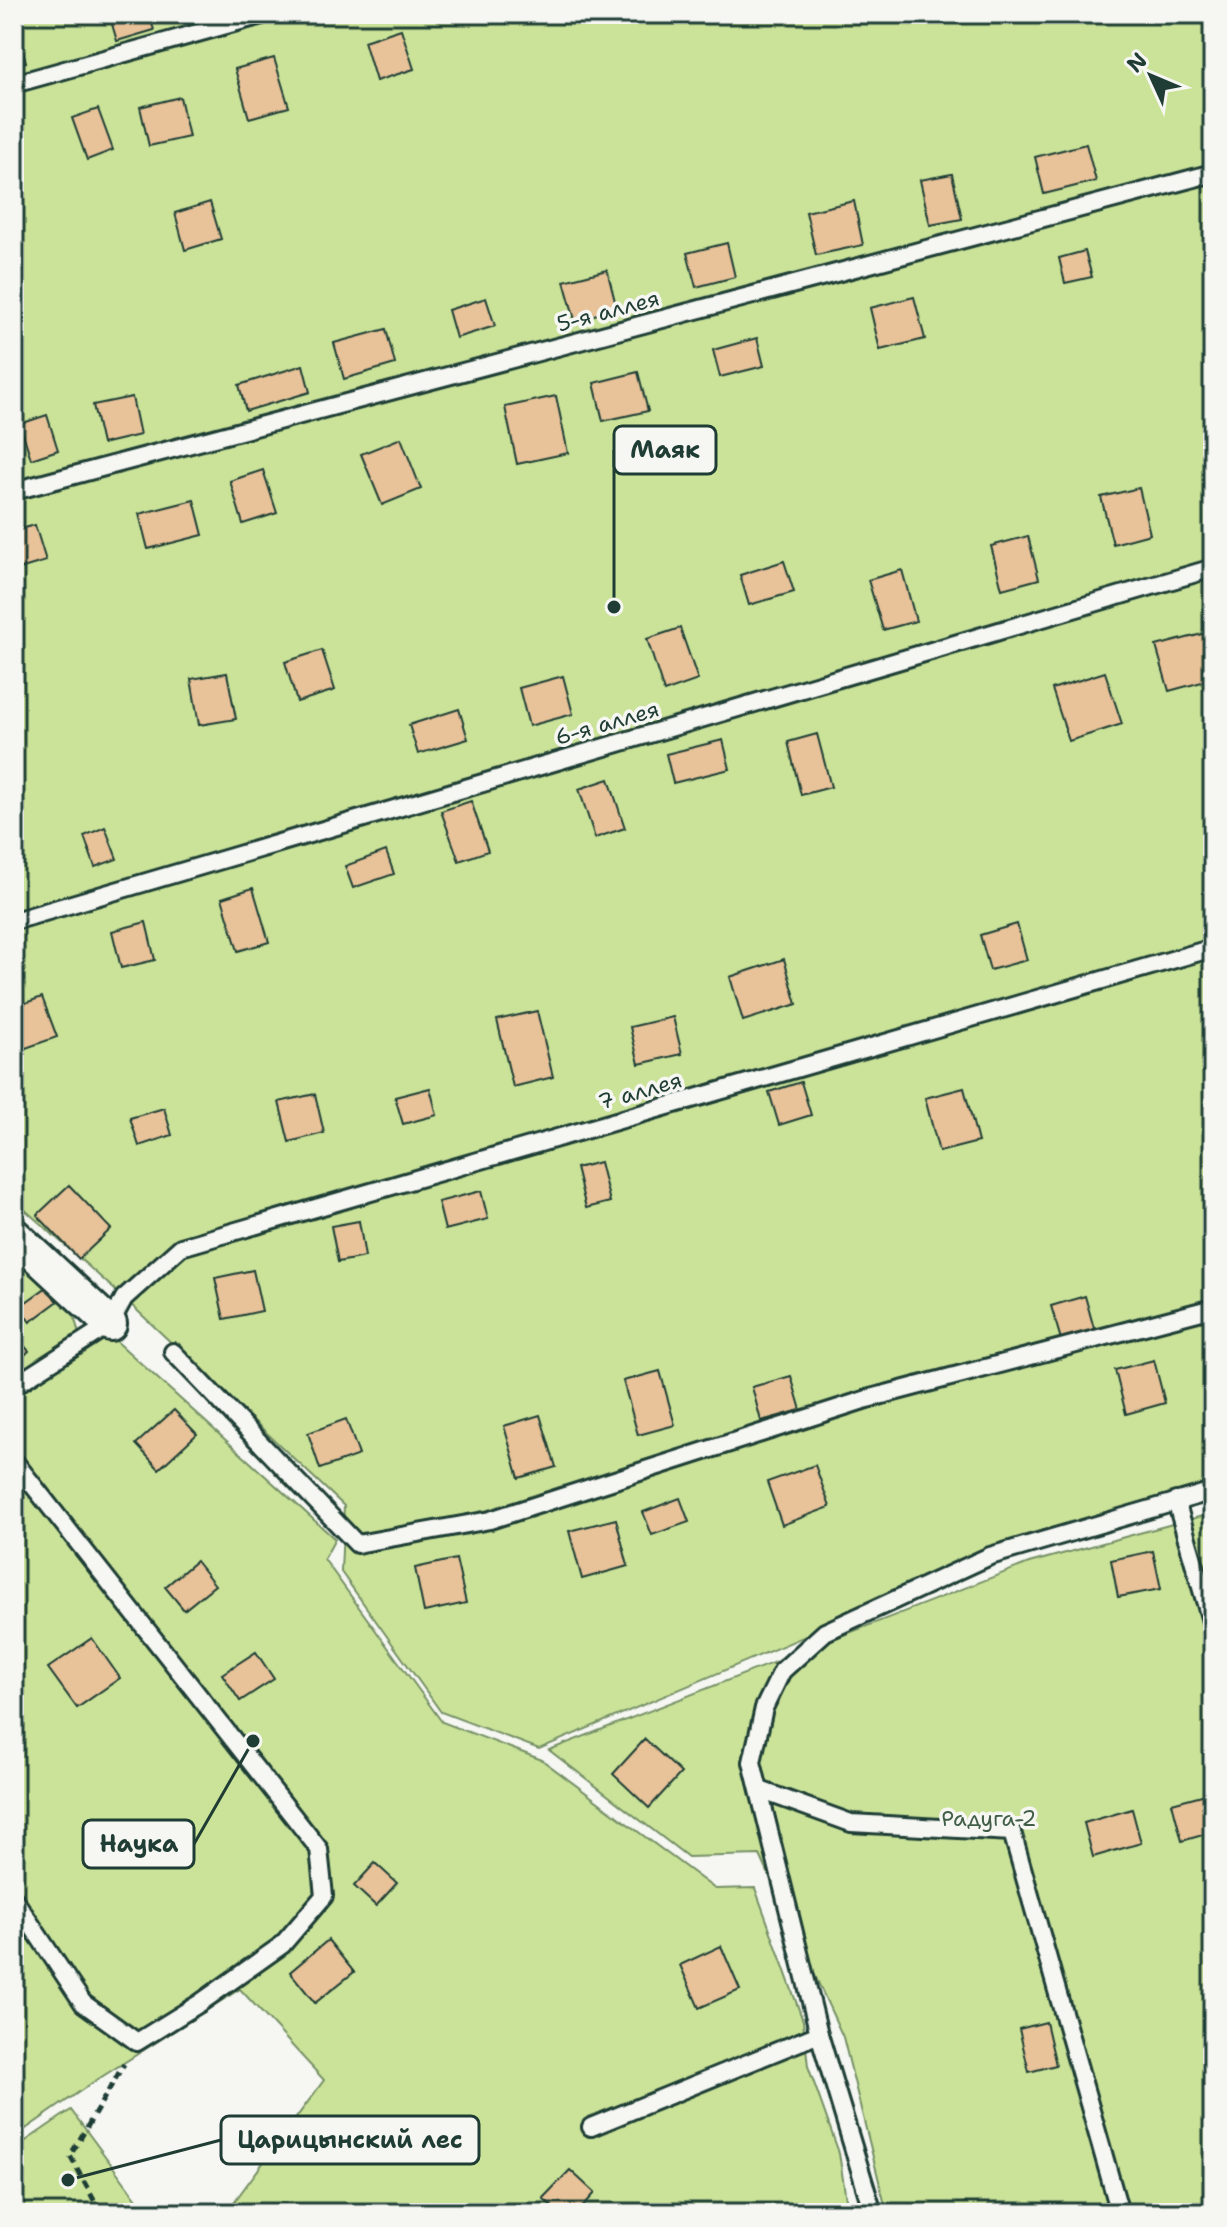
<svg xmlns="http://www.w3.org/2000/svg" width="1227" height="2227" viewBox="0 0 1227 2227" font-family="'Shantell Sans',sans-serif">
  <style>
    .green { fill: #cbe399; stroke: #759066; stroke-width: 2 }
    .building { fill: #e8c298; stroke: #1f3d34; stroke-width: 2 }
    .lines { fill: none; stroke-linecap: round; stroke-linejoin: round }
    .lane-casing { stroke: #1f3d34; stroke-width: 22 }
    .street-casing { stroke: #1f3d34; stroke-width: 38 }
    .path { stroke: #1f3d34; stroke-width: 5; stroke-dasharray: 8 6; stroke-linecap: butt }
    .lane { stroke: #f6f6f2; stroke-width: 16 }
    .street { stroke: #f6f6f2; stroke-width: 32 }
    .labels { text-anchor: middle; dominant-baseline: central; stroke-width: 7; stroke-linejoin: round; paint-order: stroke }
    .street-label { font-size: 22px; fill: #1f3d34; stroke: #f6f6f2 }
    .park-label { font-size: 22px; fill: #415e48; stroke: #f6f6f2 }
    .leader { fill: none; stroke: #1f3d34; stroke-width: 3 }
    .callout-dot { fill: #1f3d34; stroke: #f6f6f2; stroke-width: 3 }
    .callout { fill: #f6f6f2; stroke: #1f3d34; stroke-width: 3 }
    .callout-label { font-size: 24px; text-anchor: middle; font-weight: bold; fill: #1f3d34 }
  </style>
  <rect width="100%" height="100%" fill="#f6f6f2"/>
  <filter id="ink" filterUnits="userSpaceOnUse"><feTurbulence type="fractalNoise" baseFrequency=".0125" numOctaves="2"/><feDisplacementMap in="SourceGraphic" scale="16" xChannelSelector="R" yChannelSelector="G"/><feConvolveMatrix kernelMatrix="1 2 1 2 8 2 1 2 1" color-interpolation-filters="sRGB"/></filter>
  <g filter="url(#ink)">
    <g class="green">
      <path d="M 14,14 L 1213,14 L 1213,1490 L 1020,1545 L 539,1749 L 441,1712 L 341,1572 L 344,1506 L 124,1298 L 14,1200 Z"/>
      <path d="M 14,1246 L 68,1294 L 81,1341 L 114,1339 L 335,1539 L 324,1559 L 442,1722 L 542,1760 L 715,1889 L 755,1888 L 803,2021 L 808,2066 L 839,2153 L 848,2213 L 226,2213 L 324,2080 L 240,1989 L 92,2083 L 14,2137 Z"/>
      <path d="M 1213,1513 L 1213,2213 L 887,2213 L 843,2037 L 760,1855 L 688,1857 L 549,1750 L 1029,1563 Z"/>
      <path d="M 71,2110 L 145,2210 L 143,2213 L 14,2213 L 14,2149 Z"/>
    </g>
    <g class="building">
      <path d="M 109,14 L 149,14 L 154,30 L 117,41 Z"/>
      <path d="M 16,25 L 26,62 L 14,65 L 14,26 Z"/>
      <path d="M 401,29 L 414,69 L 376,81 L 364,41 Z"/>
      <path d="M 274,58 L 289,107 L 249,118 L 235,69 Z"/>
      <path d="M 180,97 L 189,137 L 149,146 L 140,107 Z"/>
      <path d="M 98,109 L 113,150 L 87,160 L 72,118 Z"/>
      <path d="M 1086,144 L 1096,181 L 1044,194 L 1035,157 Z"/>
      <path d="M 952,174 L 962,219 L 930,225 L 920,180 Z"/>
      <path d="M 854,201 L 863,245 L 816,255 L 806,212 Z"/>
      <path d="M 210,202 L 221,239 L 185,250 L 175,213 Z"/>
      <path d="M 727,243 L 735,277 L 696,287 L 687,253 Z"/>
      <path d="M 1085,251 L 1092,277 L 1065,283 L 1059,258 Z"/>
      <path d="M 607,270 L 617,309 L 575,320 L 564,281 Z"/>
      <path d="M 914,297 L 925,339 L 880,350 L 870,308 Z"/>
      <path d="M 486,298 L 495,326 L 456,338 L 448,310 Z"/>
      <path d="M 386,329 L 395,364 L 344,379 L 334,343 Z"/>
      <path d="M 757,338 L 764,366 L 720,377 L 713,350 Z"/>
      <path d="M 303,365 L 310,392 L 246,411 L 239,385 Z"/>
      <path d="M 638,372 L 648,411 L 603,421 L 594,383 Z"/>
      <path d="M 556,396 L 568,453 L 517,464 L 505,407 Z"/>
      <path d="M 132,397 L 140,435 L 102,444 L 93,405 Z"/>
      <path d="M 47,415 L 58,450 L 31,459 L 20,424 Z"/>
      <path d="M 401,438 L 421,489 L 382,505 L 361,454 Z"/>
      <path d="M 263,470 L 277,513 L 243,524 L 230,481 Z"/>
      <path d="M 1139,488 L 1150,534 L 1113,544 L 1101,497 Z"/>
      <path d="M 194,500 L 203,535 L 148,549 L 139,514 Z"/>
      <path d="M 35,525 L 46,561 L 16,570 L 14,562 L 14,531 Z"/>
      <path d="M 1028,536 L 1039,579 L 1002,589 L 991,546 Z"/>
      <path d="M 784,561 L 794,592 L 749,605 L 740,575 Z"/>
      <path d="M 902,570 L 916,621 L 883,630 L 868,580 Z"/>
      <path d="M 680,628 L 698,680 L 664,692 L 647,639 Z"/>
      <path d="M 1206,633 L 1213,657 L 1213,679 L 1169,691 L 1156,646 Z"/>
      <path d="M 322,650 L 335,690 L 297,702 L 285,662 Z"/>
      <path d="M 1105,672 L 1122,724 L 1069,741 L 1052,689 Z"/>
      <path d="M 227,673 L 236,719 L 199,725 L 191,679 Z"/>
      <path d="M 563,676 L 573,714 L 529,726 L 519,688 Z"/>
      <path d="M 459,709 L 468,739 L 418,754 L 409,725 Z"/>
      <path d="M 817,734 L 831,787 L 801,795 L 788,742 Z"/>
      <path d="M 723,740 L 730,769 L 673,783 L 666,754 Z"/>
      <path d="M 609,779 L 625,828 L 595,838 L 579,789 Z"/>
      <path d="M 471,801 L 488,851 L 459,861 L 441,811 Z"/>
      <path d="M 105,827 L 117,859 L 95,867 L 84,836 Z"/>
      <path d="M 386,851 L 394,874 L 353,888 L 345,866 Z"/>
      <path d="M 253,888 L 269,942 L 238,951 L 222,898 Z"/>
      <path d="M 146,922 L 155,960 L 121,968 L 112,931 Z"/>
      <path d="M 1017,924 L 1027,960 L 990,970 L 980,935 Z"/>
      <path d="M 784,959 L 797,1004 L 743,1021 L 730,977 Z"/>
      <path d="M 42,997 L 57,1037 L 23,1049 L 14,1024 L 14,1007 Z"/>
      <path d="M 537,1011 L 553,1077 L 513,1087 L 497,1020 Z"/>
      <path d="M 673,1017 L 682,1054 L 639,1064 L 630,1027 Z"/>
      <path d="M 801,1082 L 811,1115 L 779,1125 L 769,1092 Z"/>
      <path d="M 430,1088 L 437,1115 L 403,1124 L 395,1097 Z"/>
      <path d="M 964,1088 L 978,1142 L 939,1152 L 925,1098 Z"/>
      <path d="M 315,1094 L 324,1133 L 289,1142 L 279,1102 Z"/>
      <path d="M 164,1108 L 172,1135 L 139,1146 L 130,1118 Z"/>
      <path d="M 600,1162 L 610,1202 L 586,1208 L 576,1168 Z"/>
      <path d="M 69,1185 L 111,1229 L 79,1259 L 37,1215 Z"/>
      <path d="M 481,1191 L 488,1219 L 445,1230 L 438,1202 Z"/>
      <path d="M 359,1221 L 365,1257 L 338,1262 L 331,1226 Z"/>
      <path d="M 253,1270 L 262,1311 L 224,1319 L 215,1278 Z"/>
      <path d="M 47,1287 L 57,1302 L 30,1322 L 19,1307 Z"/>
      <path d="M 1085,1296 L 1095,1332 L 1062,1343 L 1051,1306 Z"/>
      <path d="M 14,1335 L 29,1351 L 14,1365 Z"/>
      <path d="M 1154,1360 L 1165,1403 L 1126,1414 L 1115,1370 Z"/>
      <path d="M 660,1371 L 675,1425 L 638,1435 L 623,1381 Z"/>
      <path d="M 791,1376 L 801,1410 L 761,1421 L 752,1387 Z"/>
      <path d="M 174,1410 L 197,1434 L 159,1469 L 136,1444 Z"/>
      <path d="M 540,1415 L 556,1467 L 519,1478 L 504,1426 Z"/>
      <path d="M 346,1419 L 359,1455 L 320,1469 L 308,1433 Z"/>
      <path d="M 815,1465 L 830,1507 L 782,1525 L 767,1482 Z"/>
      <path d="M 680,1498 L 689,1522 L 652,1535 L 643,1512 Z"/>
      <path d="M 616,1519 L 628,1566 L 582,1579 L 569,1531 Z"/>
      <path d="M 1153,1551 L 1161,1589 L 1118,1597 L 1111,1560 Z"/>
      <path d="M 456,1559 L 466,1603 L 424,1612 L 415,1568 Z"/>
      <path d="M 196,1561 L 215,1585 L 184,1610 L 165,1587 Z"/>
      <path d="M 92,1638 L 120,1678 L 77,1708 L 48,1668 Z"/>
      <path d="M 256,1652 L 274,1679 L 240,1701 L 222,1674 Z"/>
      <path d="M 645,1739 L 681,1773 L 649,1808 L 613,1774 Z"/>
      <path d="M 1213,1792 L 1213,1832 L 1182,1841 L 1172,1803 Z"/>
      <path d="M 1132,1809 L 1141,1843 L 1093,1857 L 1084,1823 Z"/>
      <path d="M 375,1863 L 397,1883 L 376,1906 L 354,1886 Z"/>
      <path d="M 328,1940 L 354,1972 L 315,2003 L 290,1972 Z"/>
      <path d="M 721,1946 L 740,1990 L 699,2008 L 680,1965 Z"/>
      <path d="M 1046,2022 L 1056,2065 L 1029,2072 L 1019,2029 Z"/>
      <path d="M 570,2170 L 595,2193 L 577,2213 L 559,2213 L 543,2198 Z"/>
    </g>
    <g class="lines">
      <g class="lane-casing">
        <g id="lane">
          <path d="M 14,84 L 266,14"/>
          <path d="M 14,491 L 1213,173"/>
          <path d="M 14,921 L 1213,568"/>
          <path d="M 173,1352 L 357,1544 L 490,1520 L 867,1399 L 1213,1308"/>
          <path d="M 14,1386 L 110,1324 L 124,1298 L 181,1247 L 1213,948"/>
          <path d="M 14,1461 L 319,1849 L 324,1896 L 282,1945 L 200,2003 L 137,2042 L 83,2003 L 14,1899"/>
          <path d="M 1176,1501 L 1213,1628"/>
          <path d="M 760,1790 L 851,1823 L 1012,1832 L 1120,2213"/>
          <path d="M 591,2127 L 819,2034"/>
          <path d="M 873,2213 L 819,2034 L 752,1762 L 764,1708 L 782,1671 L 825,1632 L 990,1556 L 1213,1491"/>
        </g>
      </g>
      <g class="street-casing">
        <path id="street" d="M 14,1235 L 110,1324"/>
      </g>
      <g class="path">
        <path d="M 101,2213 L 70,2156 L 124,2064"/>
        <path d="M 211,2213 L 232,2204"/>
      </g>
      <use href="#lane" class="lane"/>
      <use href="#street" class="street"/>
    </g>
  </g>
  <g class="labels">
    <g class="street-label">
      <text transform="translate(608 311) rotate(-15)">5-я аллея</text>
      <text transform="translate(607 723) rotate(-16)">6-я аллея</text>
      <text transform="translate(640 1091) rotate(-16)">7 аллея</text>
    </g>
    <g class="park-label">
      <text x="989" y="1818">Радуга-2</text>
    </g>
  </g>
  <path class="leader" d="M614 607L614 450M253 1741L194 1844M68 2180L221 2140"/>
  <g class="callout-dot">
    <circle cx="614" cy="607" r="8"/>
    <circle cx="253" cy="1741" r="8"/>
    <circle cx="68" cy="2180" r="8"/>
  </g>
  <g class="callout">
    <rect x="614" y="426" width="102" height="48" rx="8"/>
    <rect x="83" y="1820" width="111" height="48" rx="8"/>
    <rect x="221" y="2116" width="258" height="48" rx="8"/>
  </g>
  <g class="callout-label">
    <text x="665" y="458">Маяк</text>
    <text x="139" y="1852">Наука</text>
    <text x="350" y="2148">Царицынский лес</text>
  </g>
  <rect width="1227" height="2227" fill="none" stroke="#f6f6f2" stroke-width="48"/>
  <rect x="24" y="24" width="1179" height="2179" fill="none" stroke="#1f3d34" stroke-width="3" filter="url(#ink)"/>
  <g transform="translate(1151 76) rotate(314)" stroke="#f6f6f2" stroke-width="6" paint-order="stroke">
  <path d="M0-6L14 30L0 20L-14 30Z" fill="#1f3d34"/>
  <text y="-12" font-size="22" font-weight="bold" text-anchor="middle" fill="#1f3d34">N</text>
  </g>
</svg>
